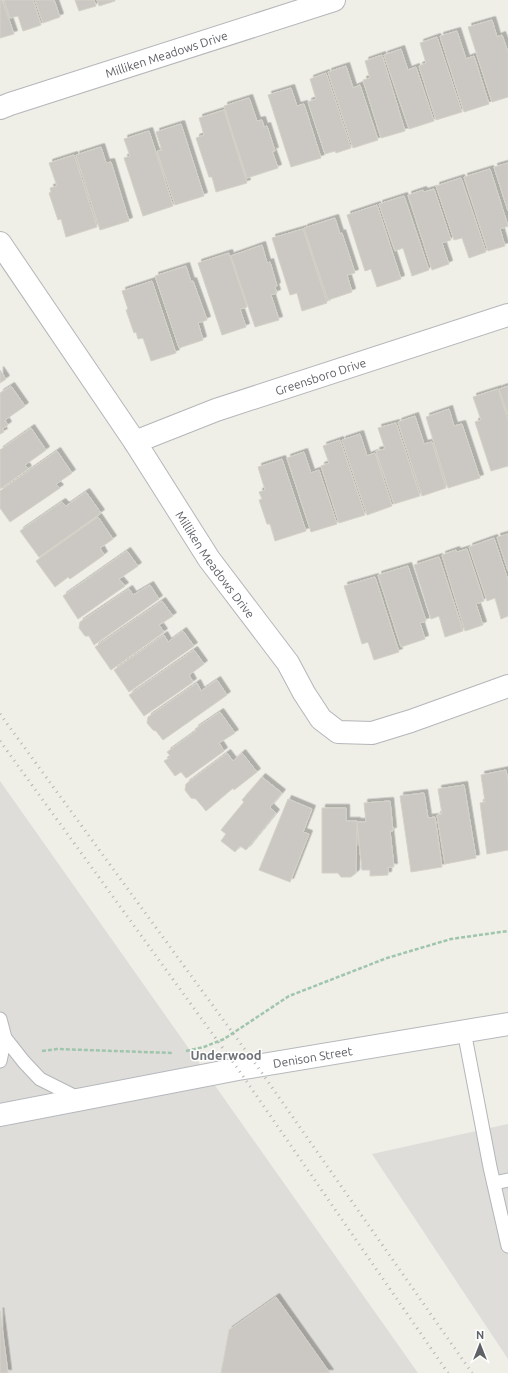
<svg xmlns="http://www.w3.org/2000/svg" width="508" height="1373" viewBox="0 0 508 1373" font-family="Ubuntu,sans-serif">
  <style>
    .industrial { fill: #deddd9 }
    .building { fill: #cbc8c4; stroke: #d4d1c6; filter: url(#shadow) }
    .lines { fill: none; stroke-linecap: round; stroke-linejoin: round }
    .lane-casing { stroke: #b4b6ba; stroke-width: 15 }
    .street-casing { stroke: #b4b6ba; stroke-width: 24 }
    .secondary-casing { stroke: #b5b8bd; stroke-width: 24 }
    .path { stroke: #9fc6ad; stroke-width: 2.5; stroke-dasharray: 4 2; stroke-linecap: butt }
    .lane { stroke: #fff; stroke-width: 13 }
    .street { stroke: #fff; stroke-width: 22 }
    .secondary { stroke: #fff; stroke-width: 22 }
    .rail { stroke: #b5b5b6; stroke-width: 3; stroke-dasharray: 1 5; stroke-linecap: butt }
    .labels { text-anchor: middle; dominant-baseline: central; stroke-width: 3; stroke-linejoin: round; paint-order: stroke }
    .street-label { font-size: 12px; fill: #5e6166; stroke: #fff }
    .neighbourhood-label { font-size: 13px; font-weight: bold; fill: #6f7378; stroke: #fff }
  </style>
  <defs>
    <filter id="shadow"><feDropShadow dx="3.5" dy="-3.5" stdDeviation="0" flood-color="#0004"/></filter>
  </defs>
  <rect width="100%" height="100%" fill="#efeee7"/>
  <g class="industrial">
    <path d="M 0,781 L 175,1029 L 418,1373 L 0,1373 Z"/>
    <path d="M 508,1124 L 508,1359 L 372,1154 Z"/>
  </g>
  <g class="building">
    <path d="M 0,0 L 2,0 L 14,34 L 0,38 Z"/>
    <path d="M 4,0 L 33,0 L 41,25 L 23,31 L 18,16 L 10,18 Z"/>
    <path d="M 35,0 L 54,0 L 60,17 L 43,23 Z"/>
    <path d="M 75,0 L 94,0 L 96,6 L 79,11 Z"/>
    <path d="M 97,0 L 115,0 L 115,1 L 99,6 Z"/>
    <path d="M 492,20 L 497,37 L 502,35 L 508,52 L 508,97 L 492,102 L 468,27 Z"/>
    <path d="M 457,31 L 466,59 L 474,56 L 489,104 L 464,112 L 440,36 Z"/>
    <path d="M 437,37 L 462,112 L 436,120 L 419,66 L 426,63 L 420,43 Z"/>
    <path d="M 401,49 L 408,70 L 416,67 L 434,121 L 409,129 L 384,55 Z"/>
    <path d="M 382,55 L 405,131 L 381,138 L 363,80 L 370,78 L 365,61 Z"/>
    <path d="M 346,66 L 353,88 L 360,85 L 378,140 L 353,148 L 328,72 Z"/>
    <path d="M 326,73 L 351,148 L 336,153 L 335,151 L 325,154 L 308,102 L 316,99 L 310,79 Z"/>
    <path d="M 291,88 L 297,106 L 304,104 L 321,158 L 291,167 L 268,95 Z"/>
    <path d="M 249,98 L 257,121 L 262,120 L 264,127 L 267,126 L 275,151 L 272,151 L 278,168 L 247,178 L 224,106 Z"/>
    <path d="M 224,110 L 247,183 L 216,192 L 212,177 L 209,177 L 196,138 L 204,135 L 199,118 Z"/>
    <path d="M 181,124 L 204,196 L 175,205 L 157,151 L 162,150 L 156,132 Z"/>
    <path d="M 149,131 L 173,206 L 143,216 L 124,158 L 130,156 L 124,139 Z"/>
    <path d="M 101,147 L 106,163 L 111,162 L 129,221 L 100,230 L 76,155 Z"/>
    <path d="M 74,155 L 97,227 L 66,237 L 61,219 L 58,220 L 49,193 L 51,192 L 50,188 L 57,186 L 49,163 Z"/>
    <path d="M 508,163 L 508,211 L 494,167 Z"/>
    <path d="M 490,169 L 508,226 L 500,229 L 505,246 L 488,251 L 464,177 Z"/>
    <path d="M 461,178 L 486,252 L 469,258 L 462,238 L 454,240 L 436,186 Z"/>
    <path d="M 434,189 L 451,240 L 442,243 L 449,264 L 432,270 L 408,195 L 423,190 L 424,192 Z"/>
    <path d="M 404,196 L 429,270 L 412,276 L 403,248 L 395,251 L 379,204 Z"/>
    <path d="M 377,205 L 401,279 L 377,287 L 371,269 L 365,271 L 347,215 Z"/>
    <path d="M 335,218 L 340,234 L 342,233 L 355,273 L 347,275 L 352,292 L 328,300 L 304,228 Z"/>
    <path d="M 303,229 L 327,303 L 302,311 L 297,293 L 290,295 L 272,238 Z"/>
    <path d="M 262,245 L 267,263 L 270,262 L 277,286 L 275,287 L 277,293 L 271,295 L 279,320 L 255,327 L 231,256 Z"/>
    <path d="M 229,253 L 247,307 L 240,309 L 246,327 L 222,335 L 198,263 Z"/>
    <path d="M 186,266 L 191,282 L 193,281 L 207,320 L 198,323 L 203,340 L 179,348 L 155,276 Z"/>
    <path d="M 152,281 L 176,353 L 151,361 L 143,338 L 138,339 L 136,332 L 134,333 L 126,310 L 128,309 L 122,291 Z"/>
    <path d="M 0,370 L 6,379 L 0,383 Z"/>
    <path d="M 11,386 L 25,406 L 5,420 L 8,425 L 2,429 L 4,432 L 0,434 L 0,393 Z"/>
    <path d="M 508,386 L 508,415 L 499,389 Z"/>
    <path d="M 498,389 L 508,420 L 508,466 L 491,471 L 475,422 L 481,420 L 473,397 Z"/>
    <path d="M 449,409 L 454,426 L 462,424 L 480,478 L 448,488 L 426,417 Z"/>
    <path d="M 415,416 L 424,444 L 432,442 L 446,488 L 422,496 L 398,422 Z"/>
    <path d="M 396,423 L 420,496 L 394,504 L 376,451 L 385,449 L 378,428 Z"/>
    <path d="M 31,428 L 46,450 L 25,465 L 28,469 L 0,489 L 0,450 Z"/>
    <path d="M 360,434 L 367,456 L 375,453 L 392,506 L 367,515 L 342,440 Z"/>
    <path d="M 340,440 L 365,515 L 339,523 L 321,466 L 329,463 L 323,446 Z"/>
    <path d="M 57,451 L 72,473 L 56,484 L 60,488 L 10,522 L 0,508 L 0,491 Z"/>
    <path d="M 304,452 L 311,473 L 319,470 L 337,524 L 311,532 L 287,458 Z"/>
    <path d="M 282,459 L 306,531 L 275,541 L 270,524 L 267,524 L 259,500 L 262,499 L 259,492 L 265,490 L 258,467 Z"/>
    <path d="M 86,492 L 101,513 L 39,557 L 20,531 L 62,502 L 66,506 Z"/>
    <path d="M 98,517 L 113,539 L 100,548 L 104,555 L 70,579 L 68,577 L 55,587 L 36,561 Z"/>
    <path d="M 508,534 L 508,571 L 497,537 Z"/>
    <path d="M 494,538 L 508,580 L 508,616 L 501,619 L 495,598 L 487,601 L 469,547 Z"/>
    <path d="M 467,549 L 484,601 L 476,604 L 483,625 L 465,631 L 442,555 L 456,550 L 457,552 Z"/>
    <path d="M 127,551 L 138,566 L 119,579 L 125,586 L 78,619 L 63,596 Z"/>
    <path d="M 439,557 L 463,631 L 445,637 L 439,616 L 431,619 L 414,565 Z"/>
    <path d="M 408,566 L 426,621 L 420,623 L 425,639 L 401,647 L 378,575 Z"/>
    <path d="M 375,577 L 399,652 L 374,660 L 368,642 L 362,644 L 344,586 Z"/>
    <path d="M 150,585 L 159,599 L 94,645 L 89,636 L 85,636 L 79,628 L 80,622 L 129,589 L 133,595 Z"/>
    <path d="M 162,601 L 173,616 L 159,625 L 164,632 L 111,670 L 95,647 Z"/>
    <path d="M 183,631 L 194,646 L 129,692 L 114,670 L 164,635 L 168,642 Z"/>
    <path d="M 194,650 L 204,664 L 189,675 L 193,682 L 144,716 L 129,695 Z"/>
    <path d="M 217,680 L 227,695 L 163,740 L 156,731 L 153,730 L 147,723 L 148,717 L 197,683 L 201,691 Z"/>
    <path d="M 220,712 L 235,733 L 219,743 L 224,751 L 188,777 L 186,778 L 181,772 L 175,776 L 164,761 L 171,757 L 167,752 L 196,731 L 195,729 Z"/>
    <path d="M 227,753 L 233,761 L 242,753 L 257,772 L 234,790 L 233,788 L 206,811 L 196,799 L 191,798 L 185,790 L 186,784 Z"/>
    <path d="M 506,770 L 508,782 L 508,850 L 487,854 L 480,803 L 485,802 L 481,775 Z"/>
    <path d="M 262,777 L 282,793 L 270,807 L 276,813 L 246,850 L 240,846 L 235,852 L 221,841 L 226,834 L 221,830 L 244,802 L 242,800 Z"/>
    <path d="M 464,785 L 476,858 L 445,864 L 437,815 L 442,814 L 438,789 Z"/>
    <path d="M 424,793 L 428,818 L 435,817 L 442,867 L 411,872 L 400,796 Z"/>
    <path d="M 288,799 L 312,809 L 303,832 L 309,834 L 290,882 L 259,870 Z"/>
    <path d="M 390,801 L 393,831 L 390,831 L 394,867 L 388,867 L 388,875 L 370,876 L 370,870 L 362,870 L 357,822 L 366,822 L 364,803 Z"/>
    <path d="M 322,808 L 346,808 L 346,821 L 357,821 L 356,873 L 351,877 L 341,877 L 338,873 L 322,873 Z"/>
    <path d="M 276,1297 L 330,1373 L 221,1373 L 229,1330 Z"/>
    <path d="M 0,1311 L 8,1373 L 0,1373 Z"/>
  </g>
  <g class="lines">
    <g class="lane-casing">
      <g id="lane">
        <path d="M 0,1019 L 5,1038 L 24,1062 L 40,1079 L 80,1099"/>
        <path d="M 464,1031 L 490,1167 L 508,1246"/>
        <path d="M 0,1061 L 5,1038"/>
        <path d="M 494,1183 L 508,1180"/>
      </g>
    </g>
    <g class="street-casing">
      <g id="street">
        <path id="s1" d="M 0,108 L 10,104 L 334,0"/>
        <path id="s2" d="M 0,243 L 135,442 L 209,559 L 288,663 L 304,693 L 321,719 L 338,732 L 372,733 L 411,721 L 508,686"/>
        <path id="s3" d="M 135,442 L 216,410 L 508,315"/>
      </g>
    </g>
    <g class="secondary-casing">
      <g id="secondary">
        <path id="s4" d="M 0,1115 L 238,1069 L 508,1024"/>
      </g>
    </g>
    <g class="path">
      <path d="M 42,1051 L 57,1049 L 173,1053"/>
      <path d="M 186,1051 L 204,1047 L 224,1039 L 289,996 L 387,958 L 451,939 L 508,931"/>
    </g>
    <use href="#lane" class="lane"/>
    <use href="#street" class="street"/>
    <use href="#secondary" class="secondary"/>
    <g class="rail">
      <path d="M 0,714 L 257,1066 L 472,1373"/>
      <path d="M 0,741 L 238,1069 L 448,1373"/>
    </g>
  </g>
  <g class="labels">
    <g class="street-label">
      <text stroke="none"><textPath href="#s1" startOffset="175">Milliken Meadows Drive</textPath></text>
      <text stroke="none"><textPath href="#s3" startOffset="197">Greensboro Drive</textPath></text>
      <text stroke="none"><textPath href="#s2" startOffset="387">Milliken Meadows Drive</textPath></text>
      <text stroke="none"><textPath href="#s4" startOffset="318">Denison Street</textPath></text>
    </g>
    <g class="neighbourhood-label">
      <text x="226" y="1055">Underwood</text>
    </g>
  </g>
  <g transform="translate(480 1345)" stroke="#ffffff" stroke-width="3" paint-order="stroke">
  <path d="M0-3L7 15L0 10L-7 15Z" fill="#5e6166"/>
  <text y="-6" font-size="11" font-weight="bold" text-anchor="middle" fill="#5e6166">N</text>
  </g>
</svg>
